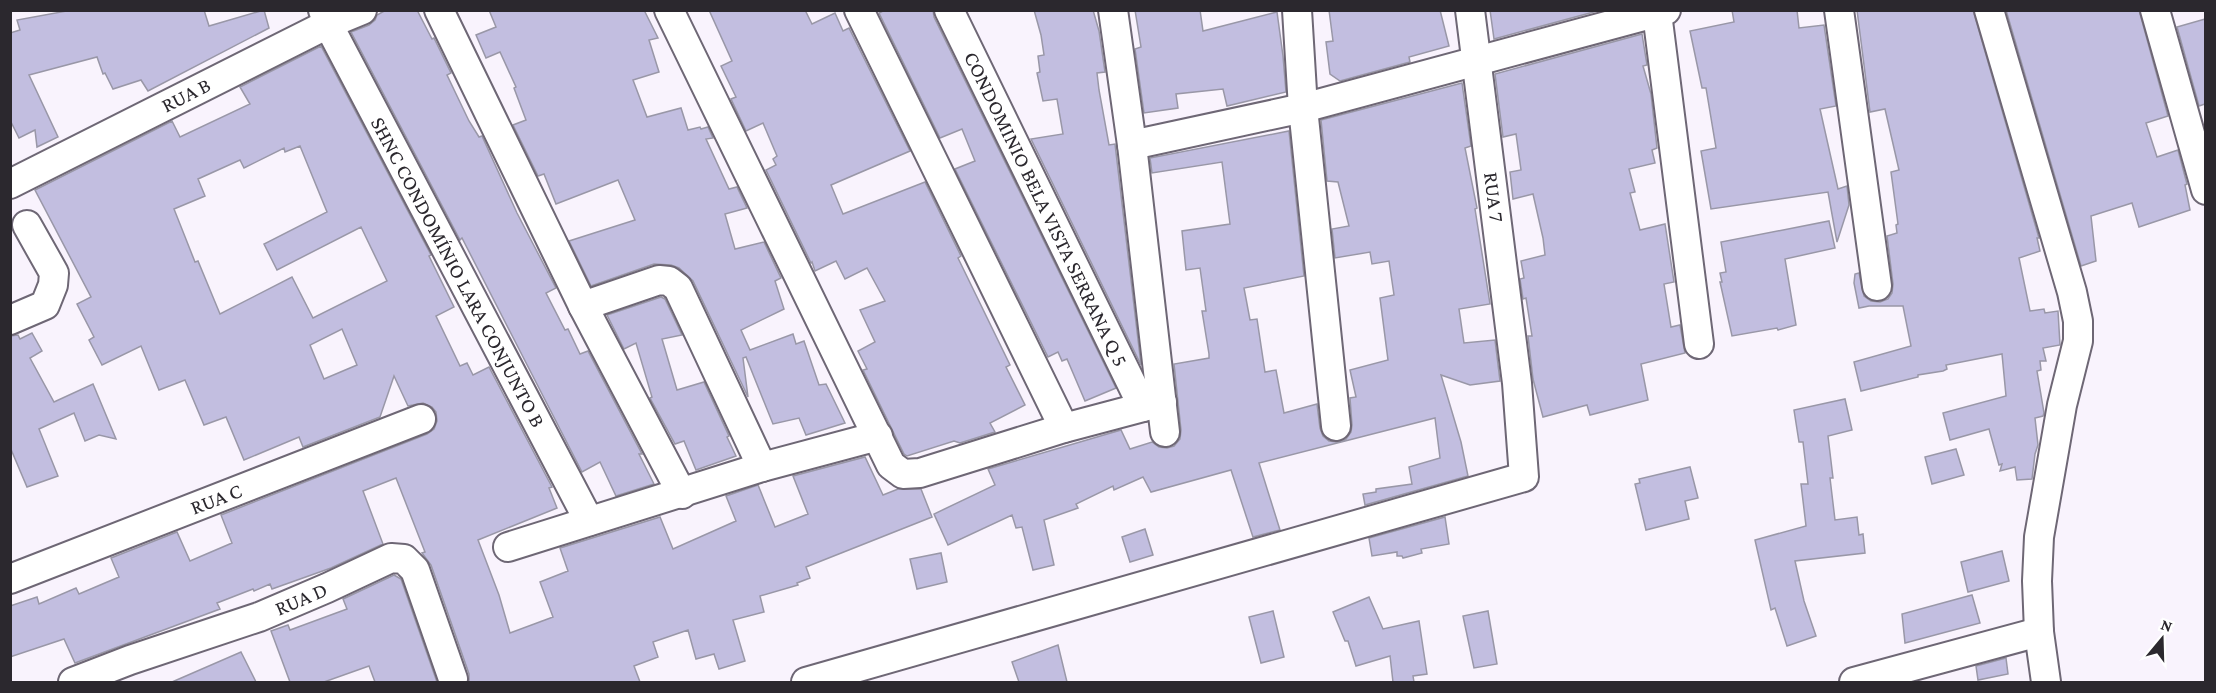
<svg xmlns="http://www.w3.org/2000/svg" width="2216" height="693" viewBox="0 0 2216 693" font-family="'Crimson Pro',serif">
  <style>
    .building { fill: #c2bee0; stroke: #9997a7; stroke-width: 1.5; fill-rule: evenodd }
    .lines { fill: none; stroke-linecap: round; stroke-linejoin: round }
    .minor-casing { stroke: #6e6775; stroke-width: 32 }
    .minor { stroke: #fff; stroke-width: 28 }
    .labels { text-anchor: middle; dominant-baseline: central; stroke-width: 4.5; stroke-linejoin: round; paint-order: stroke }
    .street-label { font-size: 21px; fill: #2b282e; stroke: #fff }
  </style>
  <rect width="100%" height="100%" fill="#f9f3fd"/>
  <g class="building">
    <path d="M 72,10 L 204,10 L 209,26 L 264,10 L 269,28 L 148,91 L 141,80 L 113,89 L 105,73 L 103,74 L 97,57 L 29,75 L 58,137 L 37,147 L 35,130 L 19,138 L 10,120 L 10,33 L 20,30 L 17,20 Z"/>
    <path d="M 386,10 L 417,10 L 432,39 L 434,38 L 451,73 L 447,75 L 469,121 L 479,137 L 482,136 L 517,213 L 556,288 L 546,293 L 565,330 L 568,329 L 580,354 L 588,351 L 642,454 L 639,454 L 654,484 L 616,496 L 600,462 L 582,472 L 462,238 L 460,240 L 351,32 L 369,25 L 375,20 L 377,15 Z"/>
    <path d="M 489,10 L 644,10 L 658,38 L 649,40 L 659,72 L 633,80 L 647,117 L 681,108 L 688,130 L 700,127 L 701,129 L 708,127 L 713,138 L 706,139 L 729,189 L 737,187 L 747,208 L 725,214 L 735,249 L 764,242 L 781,278 L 775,281 L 784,309 L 741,330 L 750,350 L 793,334 L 796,344 L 804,341 L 819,385 L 826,384 L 845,423 L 806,435 L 799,418 L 773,424 L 746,357 L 743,358 L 748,397 L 693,281 L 679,268 L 671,265 L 654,264 L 591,286 L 569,241 L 635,220 L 618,180 L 556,204 L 544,174 L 538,176 L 513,125 L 526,120 L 514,88 L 516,87 L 500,52 L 486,58 L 476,35 L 496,27 Z"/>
    <path d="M 709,10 L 805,10 L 812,24 L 835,13 L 843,31 L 849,28 L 910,151 L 831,185 L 843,214 L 925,182 L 961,256 L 958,258 L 1010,365 L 1006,367 L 1025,405 L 990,423 L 995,432 L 960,443 L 954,441 L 907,456 L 904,454 L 863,370 L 867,369 L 858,351 L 875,342 L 860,310 L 885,301 L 867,268 L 845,279 L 836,261 L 815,271 L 812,262 L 811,263 L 766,170 L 776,165 L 773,159 L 777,156 L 763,123 L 746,131 L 731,99 L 736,97 L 721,66 L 732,61 Z"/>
    <path d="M 885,10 L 933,10 L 934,17 L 1116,388 L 1085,401 L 1067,359 L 1062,361 L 1058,352 L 1048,357 L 955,169 L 975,161 L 962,129 L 940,138 L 879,13 Z"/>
    <path d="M 1034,10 L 1093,10 L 1099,31 L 1105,72 L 1097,73 L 1099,90 L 1109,145 L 1115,144 L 1141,365 L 1031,139 L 1063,134 L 1057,99 L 1043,101 L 1037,73 L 1040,72 L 1038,56 L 1044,55 L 1041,35 Z"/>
    <path d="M 1135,10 L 1200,10 L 1203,31 L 1277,12 L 1283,56 L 1286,92 L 1227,106 L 1223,89 L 1176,94 L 1178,108 L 1144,113 L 1135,49 L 1141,47 Z"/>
    <path d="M 1329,10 L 1440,10 L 1449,46 L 1409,57 L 1410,62 L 1340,81 L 1330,74 L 1326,42 L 1333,41 Z"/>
    <path d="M 1490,10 L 1601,10 L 1494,39 Z"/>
    <path d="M 1732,10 L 1797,10 L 1799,28 L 1824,25 L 1836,106 L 1820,109 L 1838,189 L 1847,186 L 1849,205 L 1837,242 L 1828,192 L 1711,209 L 1701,151 L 1716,148 L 1706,88 L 1702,88 L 1690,31 L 1734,22 Z"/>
    <path d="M 1857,10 L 1973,10 L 2039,238 L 2037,238 L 2040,251 L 2019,258 L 2030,311 L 2044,309 L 2045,313 L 2058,311 L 2060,345 L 2043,348 L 2046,361 L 2040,361 L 2041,370 L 2037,371 L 2044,413 L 2043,416 L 2035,418 L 2038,445 L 2035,454 L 2032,479 L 2017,480 L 2015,467 L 2000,471 L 2002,464 L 1999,465 L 1989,429 L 1950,440 L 1943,413 L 2006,396 L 2002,354 L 1946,365 L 1947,369 L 1943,371 L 1918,375 L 1918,377 L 1861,391 L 1854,362 L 1911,346 L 1903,306 L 1869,306 L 1859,308 L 1854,283 L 1855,274 L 1859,273 L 1864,296 L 1871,301 L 1880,302 L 1888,299 L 1892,293 L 1893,284 L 1887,236 L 1897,233 L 1896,225 L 1898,224 L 1891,172 L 1899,170 L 1885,109 L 1870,112 Z"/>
    <path d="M 2006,10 L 2139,10 L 2168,116 L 2146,123 L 2157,157 L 2178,150 L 2187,184 L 2185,185 L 2190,210 L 2139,227 L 2132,203 L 2091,216 L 2096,261 L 2081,266 Z"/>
    <path d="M 2205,19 L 2205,104 L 2199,106 L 2177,27 Z"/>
    <path d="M 1642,34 L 1647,65 L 1643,66 L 1651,94 L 1657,148 L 1652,150 L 1655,163 L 1629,169 L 1635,192 L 1630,193 L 1640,230 L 1665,224 L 1674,282 L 1664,284 L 1671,327 L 1680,325 L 1685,353 L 1641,364 L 1648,400 L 1590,415 L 1587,405 L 1543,417 L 1533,379 L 1528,336 L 1532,336 L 1526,298 L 1523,299 L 1520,279 L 1524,278 L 1521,261 L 1545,255 L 1543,238 L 1533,194 L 1513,199 L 1510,172 L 1521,170 L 1516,134 L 1503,137 L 1495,74 Z"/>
    <path d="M 321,46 L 431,255 L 429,256 L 454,307 L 436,316 L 460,366 L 467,363 L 473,375 L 489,367 L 552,487 L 549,488 L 557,508 L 478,540 L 499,595 L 510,633 L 553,617 L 540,582 L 568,571 L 560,548 L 660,517 L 673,549 L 736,521 L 726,496 L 758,485 L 775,527 L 808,514 L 793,476 L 865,457 L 883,495 L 898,489 L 921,489 L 932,517 L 806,567 L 810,578 L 797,583 L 798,585 L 760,596 L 764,612 L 733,620 L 745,661 L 719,669 L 714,654 L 696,659 L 688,630 L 653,642 L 658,657 L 634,666 L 640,682 L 469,682 L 469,674 L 431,565 L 422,553 L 425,552 L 396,478 L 363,491 L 383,544 L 331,568 L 272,589 L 270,584 L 254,591 L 253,589 L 217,603 L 220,609 L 75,663 L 64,639 L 10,657 L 10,606 L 37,597 L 39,604 L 76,588 L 79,594 L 119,577 L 111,558 L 177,532 L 190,561 L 232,543 L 221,515 L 427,434 L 434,429 L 437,421 L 436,412 L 432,407 L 423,403 L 408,406 L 394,376 L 380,417 L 303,447 L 299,437 L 244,460 L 226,417 L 204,425 L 185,380 L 159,390 L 141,346 L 102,365 L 89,340 L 94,337 L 77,304 L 91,297 L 35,190 L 172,121 L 180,137 L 250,104 L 240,87 ZM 300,146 L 327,212 L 264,244 L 277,270 L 361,227 L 387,281 L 313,318 L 292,277 L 220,314 L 198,261 L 195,262 L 174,209 L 205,196 L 198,179 L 240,160 L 244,168 L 284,148 L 285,152 ZM 342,329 L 357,365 L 324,379 L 310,345 Z"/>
    <path d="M 1462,83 L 1471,146 L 1465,148 L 1477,208 L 1475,209 L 1490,304 L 1459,309 L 1464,343 L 1495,340 L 1500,381 L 1470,385 L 1441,375 L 1461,442 L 1468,476 L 1365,505 L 1363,494 L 1376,492 L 1376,489 L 1412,484 L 1409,467 L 1440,458 L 1435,418 L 1259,463 L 1280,530 L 1253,537 L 1231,470 L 1151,492 L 1143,477 L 1114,490 L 1113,486 L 1076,504 L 1078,508 L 1044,520 L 1054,565 L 1033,570 L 1022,527 L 1016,528 L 1012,515 L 948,545 L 934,514 L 995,485 L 988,469 L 1121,430 L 1130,449 L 1152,442 L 1159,447 L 1167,448 L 1174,446 L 1180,439 L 1181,430 L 1174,364 L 1209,358 L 1209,354 L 1202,311 L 1206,311 L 1200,268 L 1186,270 L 1182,231 L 1230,224 L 1222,162 L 1152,173 L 1150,158 L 1289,131 L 1304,276 L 1244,288 L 1250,320 L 1257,319 L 1265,372 L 1276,370 L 1284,413 L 1317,404 L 1320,428 L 1323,436 L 1329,441 L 1337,442 L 1346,439 L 1351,432 L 1352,425 L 1350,398 L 1356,397 L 1350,370 L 1388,360 L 1380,298 L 1394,295 L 1389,261 L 1372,264 L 1370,252 L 1335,258 L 1332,229 L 1349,226 L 1338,182 L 1327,181 L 1321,120 Z"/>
    <path d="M 1829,221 L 1835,248 L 1785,259 L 1796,325 L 1778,330 L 1777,328 L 1732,336 L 1720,282 L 1722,282 L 1720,273 L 1726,272 L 1721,242 Z"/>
    <path d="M 661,297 L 665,299 L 682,335 L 662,339 L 677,390 L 704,382 L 729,436 L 727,437 L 736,456 L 696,470 L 684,441 L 675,444 L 650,398 L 652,397 L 636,343 L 624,349 L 607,315 Z"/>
    <path d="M 32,333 L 42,351 L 30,358 L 54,402 L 93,384 L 116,439 L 99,435 L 85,441 L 74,413 L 39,429 L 58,476 L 27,487 L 10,447 L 10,336 L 18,335 L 20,339 Z"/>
    <path d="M 1845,399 L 1852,430 L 1828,436 L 1833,478 L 1830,478 L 1835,520 L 1857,517 L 1859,535 L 1863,534 L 1865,553 L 1795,561 L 1804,601 L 1816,636 L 1787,646 L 1775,608 L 1771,610 L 1755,540 L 1806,526 L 1801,484 L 1808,484 L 1803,442 L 1799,442 L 1794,410 Z"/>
    <path d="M 1956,449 L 1964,475 L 1932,484 L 1925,457 Z"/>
    <path d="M 1690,467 L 1698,498 L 1685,501 L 1689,519 L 1646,530 L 1635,484 L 1640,483 L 1639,479 Z"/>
    <path d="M 1445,517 L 1449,544 L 1421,549 L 1422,553 L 1403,558 L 1402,556 L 1397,556 L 1397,552 L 1372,556 L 1369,538 Z"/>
    <path d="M 1145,529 L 1153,555 L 1130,562 L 1122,537 Z"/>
    <path d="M 2002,551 L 2009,581 L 1968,592 L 1961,562 Z"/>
    <path d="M 941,553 L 947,582 L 917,589 L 910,559 Z"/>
    <path d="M 394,575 L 401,579 L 437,682 L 375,682 L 369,666 L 324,682 L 290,682 L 271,631 L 288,625 L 290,630 L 347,609 L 343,599 Z"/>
    <path d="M 1972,595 L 1980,623 L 1905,643 L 1902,614 Z"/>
    <path d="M 1369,597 L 1383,629 L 1419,621 L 1427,674 L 1413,676 L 1414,682 L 1393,682 L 1390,656 L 1356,666 L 1348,641 L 1345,641 L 1333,612 Z"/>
    <path d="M 1273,611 L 1284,657 L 1261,663 L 1249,617 Z"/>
    <path d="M 1488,611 L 1497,664 L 1474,668 L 1463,616 Z"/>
    <path d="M 1058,645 L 1067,682 L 1019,682 L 1012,662 Z"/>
    <path d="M 241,652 L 256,682 L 172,682 Z"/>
    <path d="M 2006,658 L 2008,674 L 1978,680 L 1976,666 Z"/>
  </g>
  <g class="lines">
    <g class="minor-casing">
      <g id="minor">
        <path d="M 323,10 L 328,24 L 589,521"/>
        <path d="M 439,10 L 583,306 L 682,494"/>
        <path d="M 669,10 L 891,465 L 903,474 L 920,473 L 1064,428 L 1162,402"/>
        <path d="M 859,10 L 1064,428"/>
        <path d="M 949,10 L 1143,407"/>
        <path d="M 1113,10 L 1132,145 L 1165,432"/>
        <path d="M 1297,10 L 1303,108 L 1336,426"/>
        <path d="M 1839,10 L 1877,286"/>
        <path d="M 1989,10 L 2072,292 L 2078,321 L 2078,341 L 2062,405 L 2039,537 L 2037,581 L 2039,632 L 2046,682"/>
        <path d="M 2155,10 L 2206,190"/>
        <path d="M 1657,13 L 1699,344"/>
        <path d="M 1132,145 L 1303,108 L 1666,10"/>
        <path d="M 10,184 L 328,24 L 362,10"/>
        <path d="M 583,306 L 659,280 L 669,281 L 678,288 L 762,467"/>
        <path d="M 10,320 L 45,305 L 53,285 L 54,273 L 27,225"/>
        <path d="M 508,547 L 762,467 L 878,436"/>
        <path d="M 10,579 L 421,419"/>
        <path d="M 73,682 L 130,660 L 259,617 L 327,588 L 391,558 L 404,559 L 415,570 L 453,679"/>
        <path d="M 806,682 L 1524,477 L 1517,383 L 1470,10"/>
        <path d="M 1854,682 L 2039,632"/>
      </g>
    </g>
    <use href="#minor" class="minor"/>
  </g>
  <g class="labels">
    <g class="street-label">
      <text transform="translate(186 95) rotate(-27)">RUA B</text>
      <text transform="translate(1494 197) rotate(83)">RUA 7</text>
      <text transform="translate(1046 209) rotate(64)">CONDOMINIO BELA VISTA SERRANA Q 5</text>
      <text transform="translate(458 272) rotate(62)">SHNC CONDOMÍNIO LARA CONJUNTO B</text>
      <text transform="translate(216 499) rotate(-21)">RUA C</text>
      <text transform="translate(301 599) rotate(-23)">RUA D</text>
    </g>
  </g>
  <rect width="2216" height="693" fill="none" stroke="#2b282e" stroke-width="24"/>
  <g transform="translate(2162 639) rotate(19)" stroke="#ffffff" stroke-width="4.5" paint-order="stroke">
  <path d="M0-4.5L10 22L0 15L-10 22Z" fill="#2b282e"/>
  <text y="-9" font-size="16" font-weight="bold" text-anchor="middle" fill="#2b282e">N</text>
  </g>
</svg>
